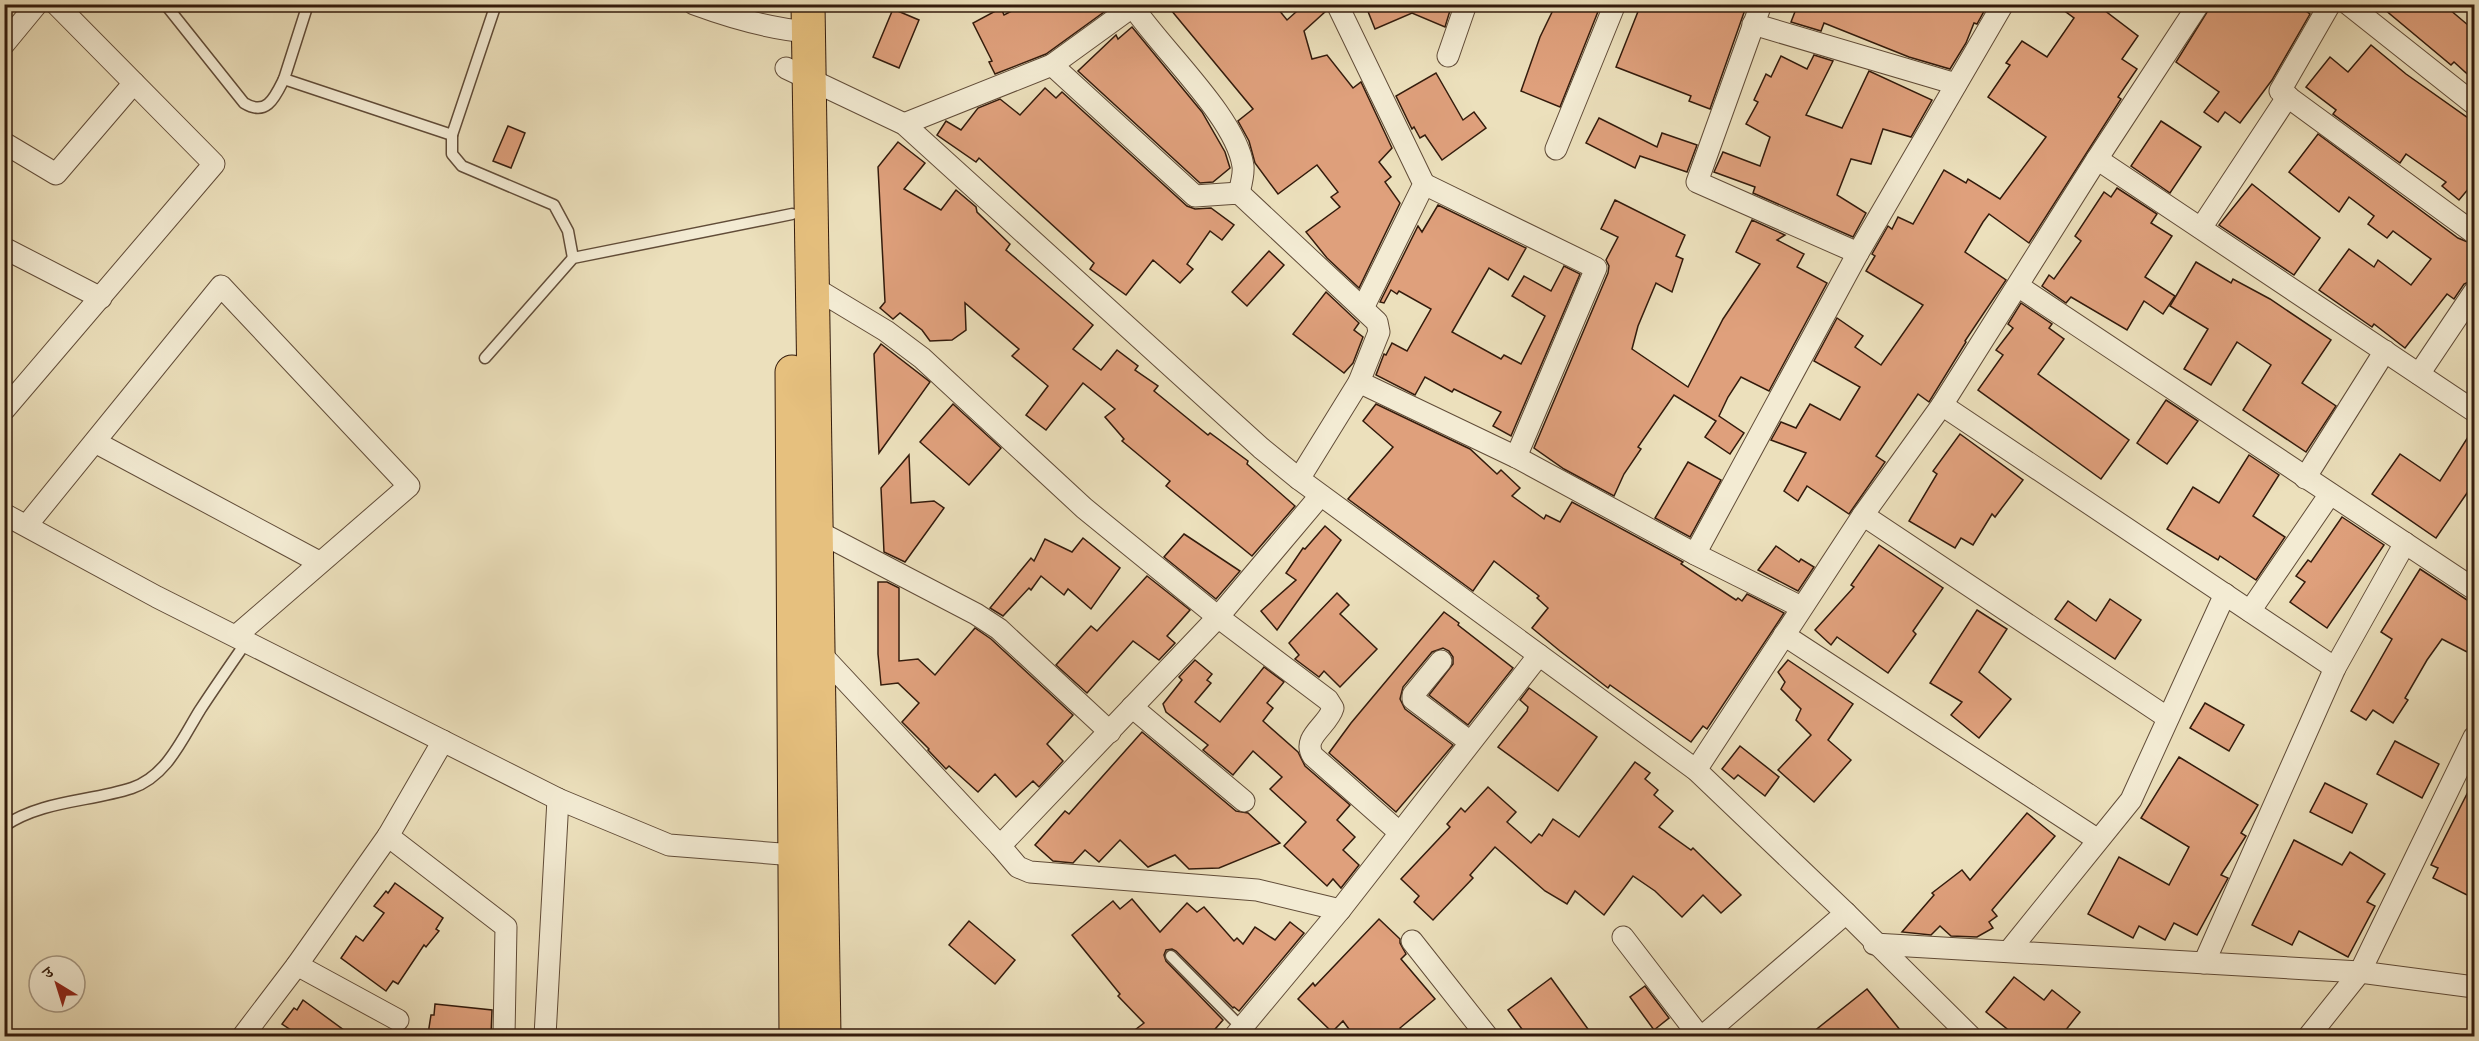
<svg xmlns="http://www.w3.org/2000/svg" width="2479" height="1041" viewBox="0 0 2479 1041" font-family="'IM FELL Great Primer','Noto Serif Devanagari',serif">
  <style>
    .building { fill: #dfa07c; stroke: #331b0c; stroke-width: 1.5 }
    .lines { fill: none; stroke-linecap: round; stroke-linejoin: round }
    .service-casing { stroke: #614c38; stroke-width: 13 }
    .minor-casing { stroke: #614c38; stroke-width: 23 }
    .primary-casing { stroke: #331b0c; stroke-width: 35 }
    .service { stroke: #f3ebd3; stroke-width: 10 }
    .minor { stroke: #f3ebd3; stroke-width: 21 }
    .primary { stroke: #e6c07e; stroke-width: 33 }
  </style>
  <rect width="100%" height="100%" fill="#ece0bc"/>
  <filter id="stains"><feTurbulence type="fractalNoise" baseFrequency=".00333" numOctaves="4"/><feColorMatrix values="0 0 0 0 .2 0 0 0 0 .09 0 0 0 0 .02 0 0 0 .5 -.17"/></filter>
  <radialGradient id="worn" r=".72"><stop offset=".6" stop-color="#630" stop-opacity="0"/><stop offset="1" stop-color="#630" stop-opacity=".3"/></radialGradient>
  <g class="building">
    <path d="M 1026,4 L 1100,4 L 1104,12 L 1046,54 L 995,74 L 989,62 L 992,61 L 973,23 L 1001,8 L 1004,15 Z"/>
    <path d="M 1166,4 L 1274,4 L 1287,20 L 1305,4 L 1324,4 L 1326,11 L 1304,31 L 1312,59 L 1327,55 L 1353,88 L 1361,82 L 1392,148 L 1379,162 L 1391,177 L 1385,182 L 1400,203 L 1359,288 L 1327,258 L 1306,232 L 1340,207 L 1331,197 L 1338,192 L 1317,165 L 1278,194 L 1255,163 L 1249,141 L 1238,121 L 1253,109 Z"/>
    <path d="M 1365,4 L 1452,4 L 1445,27 L 1412,13 L 1375,29 Z"/>
    <path d="M 1556,4 L 1601,4 L 1560,107 L 1521,91 L 1540,37 Z"/>
    <path d="M 1641,4 L 1747,4 L 1710,109 L 1689,101 L 1691,96 L 1616,67 Z"/>
    <path d="M 1798,4 L 1988,4 L 1977,24 L 1974,23 L 1966,43 L 1950,69 L 1909,57 L 1824,23 L 1821,31 L 1791,22 Z"/>
    <path d="M 2055,4 L 2096,4 L 2138,36 L 2122,59 L 2137,69 L 2118,97 L 2121,99 L 2029,243 L 1989,214 L 1983,222 L 1965,252 L 2006,280 L 1965,341 L 1966,342 L 1929,402 L 1918,394 L 1876,456 L 1885,462 L 1849,514 L 1807,486 L 1798,501 L 1784,491 L 1806,453 L 1771,440 L 1781,422 L 1796,428 L 1810,404 L 1840,420 L 1860,387 L 1814,361 L 1837,318 L 1863,336 L 1855,347 L 1881,365 L 1923,305 L 1866,271 L 1875,256 L 1872,254 L 1888,226 L 1892,229 L 1898,217 L 1913,224 L 1944,170 L 1966,183 L 1968,179 L 2000,199 L 2046,137 L 1988,97 L 2010,65 L 2006,63 L 2022,41 L 2047,57 L 2074,18 Z"/>
    <path d="M 2212,4 L 2296,4 L 2310,14 L 2272,80 L 2240,123 L 2225,112 L 2218,122 L 2204,112 L 2219,92 L 2176,62 Z"/>
    <path d="M 2378,4 L 2443,4 L 2475,31 L 2475,81 L 2454,62 L 2451,65 Z"/>
    <path d="M 893,9 L 919,20 L 899,68 L 873,57 Z"/>
    <path d="M 1132,27 L 1202,112 L 1225,152 L 1230,168 L 1213,182 L 1200,183 L 1078,71 L 1116,35 L 1118,39 Z"/>
    <path d="M 2371,45 L 2406,74 L 2475,123 L 2475,181 L 2459,200 L 2442,186 L 2446,182 L 2406,154 L 2400,163 L 2333,114 L 2336,110 L 2306,87 L 2330,57 L 2348,72 Z"/>
    <path d="M 1814,55 L 1833,61 L 1806,115 L 1842,128 L 1869,71 L 1932,100 L 1911,137 L 1883,129 L 1871,164 L 1851,159 L 1837,195 L 1866,213 L 1853,237 L 1753,193 L 1755,187 L 1714,172 L 1723,152 L 1760,166 L 1770,137 L 1746,124 L 1758,102 L 1754,100 L 1766,74 L 1771,77 L 1781,56 L 1807,69 Z"/>
    <path d="M 1436,73 L 1463,120 L 1474,112 L 1486,128 L 1442,160 L 1425,135 L 1420,138 L 1414,127 L 1412,129 L 1396,96 Z"/>
    <path d="M 1045,88 L 1056,98 L 1062,92 L 1187,206 L 1195,209 L 1211,208 L 1234,225 L 1222,240 L 1210,231 L 1187,264 L 1193,269 L 1180,283 L 1153,260 L 1126,295 L 1090,269 L 1094,263 L 979,158 L 976,162 L 937,135 L 946,121 L 961,130 L 978,108 L 1000,99 L 1020,115 Z"/>
    <path d="M 1599,118 L 1657,147 L 1662,133 L 1697,145 L 1687,172 L 1640,156 L 1635,168 L 1586,143 Z"/>
    <path d="M 2161,121 L 2201,147 L 2170,193 L 2131,166 Z"/>
    <path d="M 508,126 L 525,133 L 511,168 L 493,161 Z"/>
    <path d="M 2318,134 L 2458,238 L 2475,245 L 2475,279 L 2464,284 L 2454,299 L 2447,294 L 2405,348 L 2374,324 L 2372,327 L 2319,290 L 2349,249 L 2374,267 L 2378,260 L 2411,285 L 2431,259 L 2393,231 L 2387,238 L 2368,224 L 2374,216 L 2349,197 L 2339,212 L 2289,172 Z"/>
    <path d="M 898,142 L 925,163 L 904,189 L 941,210 L 956,190 L 976,207 L 977,212 L 1010,244 L 1006,250 L 1093,325 L 1073,349 L 1101,370 L 1117,350 L 1138,366 L 1135,370 L 1158,386 L 1154,391 L 1208,435 L 1210,433 L 1248,461 L 1247,464 L 1295,506 L 1252,556 L 1166,486 L 1170,481 L 1122,441 L 1124,439 L 1105,417 L 1115,409 L 1083,383 L 1046,430 L 1026,415 L 1048,386 L 1012,356 L 1019,349 L 965,303 L 966,330 L 952,340 L 930,341 L 922,330 L 900,313 L 893,319 L 880,308 L 885,302 L 878,167 Z"/>
    <path d="M 2252,184 L 2320,238 L 2294,275 L 2219,225 Z"/>
    <path d="M 2117,188 L 2157,214 L 2151,223 L 2172,236 L 2145,277 L 2175,296 L 2163,314 L 2144,301 L 2127,330 L 2071,297 L 2066,303 L 2042,286 L 2049,275 L 2054,279 L 2081,241 L 2075,236 L 2104,192 L 2111,197 Z"/>
    <path d="M 1615,200 L 1685,235 L 1676,256 L 1683,259 L 1672,292 L 1656,283 L 1638,326 L 1632,349 L 1688,387 L 1723,319 L 1760,264 L 1736,252 L 1752,220 L 1785,235 L 1777,240 L 1804,254 L 1797,267 L 1827,283 L 1769,391 L 1741,377 L 1728,397 L 1719,416 L 1744,433 L 1730,454 L 1705,437 L 1716,421 L 1674,395 L 1638,447 L 1641,449 L 1624,474 L 1614,496 L 1564,469 L 1534,448 L 1608,273 L 1609,266 L 1606,260 L 1618,237 L 1601,229 Z"/>
    <path d="M 1438,205 L 1526,248 L 1508,280 L 1489,268 L 1452,332 L 1501,359 L 1504,355 L 1521,364 L 1545,316 L 1512,296 L 1524,276 L 1551,291 L 1564,266 L 1580,274 L 1511,436 L 1493,426 L 1501,412 L 1454,389 L 1452,392 L 1425,377 L 1415,395 L 1376,375 L 1384,354 L 1386,355 L 1392,343 L 1407,351 L 1431,309 L 1399,291 L 1397,294 L 1391,290 L 1384,303 L 1380,302 L 1418,226 L 1422,232 Z"/>
    <path d="M 1269,251 L 1284,265 L 1247,306 L 1232,292 Z"/>
    <path d="M 2196,262 L 2231,283 L 2233,279 L 2270,299 L 2331,340 L 2302,383 L 2336,406 L 2306,452 L 2243,410 L 2271,365 L 2237,342 L 2211,385 L 2184,369 L 2208,329 L 2170,306 Z"/>
    <path d="M 1326,292 L 1359,323 L 1354,330 L 1363,337 L 1353,363 L 1344,373 L 1293,334 Z"/>
    <path d="M 2021,303 L 2052,324 L 2049,328 L 2064,339 L 2038,374 L 2129,440 L 2101,479 L 1978,390 L 2003,355 L 1996,350 L 2013,328 L 2008,324 Z"/>
    <path d="M 881,344 L 930,382 L 879,453 L 874,354 Z"/>
    <path d="M 2166,400 L 2198,421 L 2167,464 L 2137,443 Z"/>
    <path d="M 953,404 L 1001,448 L 969,485 L 920,442 Z"/>
    <path d="M 1376,404 L 1470,449 L 1497,474 L 1501,470 L 1520,488 L 1512,496 L 1544,519 L 1546,515 L 1560,522 L 1572,502 L 1683,562 L 1681,564 L 1736,600 L 1738,598 L 1742,601 L 1747,594 L 1784,613 L 1707,729 L 1703,726 L 1691,742 L 1610,685 L 1608,688 L 1560,651 L 1532,628 L 1548,608 L 1537,598 L 1539,596 L 1494,561 L 1473,591 L 1348,499 L 1393,447 L 1363,421 Z"/>
    <path d="M 2475,426 L 2475,497 L 2467,493 L 2436,538 L 2372,494 L 2400,454 L 2440,481 Z"/>
    <path d="M 1960,434 L 2023,480 L 1995,517 L 1992,514 L 1973,545 L 1961,538 L 1955,548 L 1909,521 L 1937,474 L 1933,471 Z"/>
    <path d="M 909,455 L 911,503 L 934,501 L 944,508 L 905,562 L 884,552 L 881,488 Z"/>
    <path d="M 2249,455 L 2279,475 L 2253,516 L 2285,537 L 2256,580 L 2220,556 L 2218,560 L 2167,529 L 2193,487 L 2219,503 Z"/>
    <path d="M 1688,462 L 1721,480 L 1690,537 L 1655,518 Z"/>
    <path d="M 2342,517 L 2384,545 L 2327,628 L 2290,602 L 2305,582 L 2296,576 L 2308,560 L 2311,562 Z"/>
    <path d="M 1325,526 L 1341,540 L 1277,630 L 1261,611 L 1296,580 L 1286,573 L 1303,548 L 1305,549 Z"/>
    <path d="M 1184,534 L 1240,571 L 1216,599 L 1164,557 Z"/>
    <path d="M 1083,538 L 1120,568 L 1091,609 L 1068,589 L 1064,595 L 1041,576 L 1031,590 L 1029,588 L 1003,616 L 990,608 L 1031,558 L 1034,561 L 1045,539 L 1072,552 Z"/>
    <path d="M 1879,545 L 1943,588 L 1913,631 L 1916,634 L 1888,673 L 1837,637 L 1831,645 L 1815,630 L 1854,587 L 1851,585 Z"/>
    <path d="M 1776,546 L 1799,562 L 1801,559 L 1814,567 L 1798,591 L 1758,570 Z"/>
    <path d="M 2420,569 L 2467,600 L 2475,602 L 2475,643 L 2469,653 L 2442,639 L 2427,660 L 2405,698 L 2408,700 L 2393,723 L 2373,710 L 2366,720 L 2351,711 L 2392,639 L 2381,632 Z"/>
    <path d="M 1147,576 L 1190,610 L 1167,636 L 1175,643 L 1159,660 L 1133,641 L 1087,693 L 1056,665 L 1091,626 L 1097,631 Z"/>
    <path d="M 878,582 L 887,582 L 899,588 L 899,661 L 918,659 L 935,675 L 975,628 L 991,639 L 1073,715 L 1047,744 L 1063,761 L 1039,787 L 1033,781 L 1016,797 L 995,774 L 978,792 L 949,766 L 946,769 L 928,750 L 929,749 L 902,722 L 919,703 L 898,683 L 881,685 L 878,654 Z"/>
    <path d="M 1337,593 L 1349,605 L 1340,614 L 1377,649 L 1340,687 L 1324,671 L 1319,677 L 1295,659 L 1299,655 L 1289,643 Z"/>
    <path d="M 2110,599 L 2141,620 L 2115,659 L 2055,619 L 2068,601 L 2096,621 Z"/>
    <path d="M 1977,610 L 2007,629 L 1979,672 L 2011,699 L 1979,738 L 1951,715 L 1962,702 L 1930,683 Z"/>
    <path d="M 1444,612 L 1459,623 L 1458,625 L 1513,668 L 1468,725 L 1429,695 L 1453,664 L 1453,657 L 1449,651 L 1443,648 L 1432,652 L 1403,687 L 1400,699 L 1405,709 L 1453,745 L 1396,812 L 1329,753 L 1351,723 Z"/>
    <path d="M 1195,660 L 1212,674 L 1207,680 L 1211,683 L 1195,702 L 1220,722 L 1264,667 L 1284,682 L 1267,703 L 1273,708 L 1263,721 L 1298,752 L 1305,766 L 1350,805 L 1337,820 L 1355,837 L 1343,850 L 1359,865 L 1341,888 L 1333,879 L 1327,886 L 1284,846 L 1306,822 L 1270,789 L 1282,777 L 1253,751 L 1233,775 L 1203,750 L 1208,745 L 1166,712 L 1163,704 L 1182,680 L 1179,677 Z"/>
    <path d="M 1788,660 L 1853,704 L 1828,740 L 1851,760 L 1814,802 L 1778,770 L 1811,735 L 1796,720 L 1801,709 L 1781,689 L 1785,682 L 1778,672 Z"/>
    <path d="M 1529,688 L 1597,737 L 1558,791 L 1498,747 L 1527,711 L 1528,707 L 1520,700 Z"/>
    <path d="M 2205,703 L 2244,725 L 2229,751 L 2190,728 Z"/>
    <path d="M 1142,732 L 1236,811 L 1248,813 L 1280,843 L 1219,868 L 1189,869 L 1175,855 L 1148,867 L 1120,840 L 1099,862 L 1085,850 L 1073,863 L 1053,861 L 1035,845 L 1065,811 L 1069,814 Z"/>
    <path d="M 2395,741 L 2439,764 L 2422,798 L 2377,774 Z"/>
    <path d="M 1740,746 L 1779,777 L 1765,796 L 1738,775 L 1734,779 L 1722,769 Z"/>
    <path d="M 2179,757 L 2258,805 L 2241,833 L 2246,836 L 2221,875 L 2228,878 L 2197,935 L 2174,923 L 2165,940 L 2139,926 L 2133,938 L 2088,914 L 2119,857 L 2169,885 L 2189,847 L 2141,818 Z"/>
    <path d="M 1635,762 L 1650,773 L 1645,779 L 1658,790 L 1654,795 L 1673,811 L 1659,827 L 1691,850 L 1693,848 L 1741,895 L 1721,913 L 1703,895 L 1682,917 L 1655,891 L 1633,876 L 1604,915 L 1575,891 L 1567,904 L 1545,891 L 1495,847 L 1470,875 L 1473,878 L 1433,920 L 1414,902 L 1419,896 L 1401,879 L 1450,827 L 1447,824 L 1461,808 L 1465,812 L 1488,787 L 1516,812 L 1507,822 L 1531,843 L 1539,834 L 1542,836 L 1553,819 L 1579,837 Z"/>
    <path d="M 2475,778 L 2475,899 L 2433,878 L 2438,868 L 2431,865 Z"/>
    <path d="M 2325,783 L 2367,804 L 2352,833 L 2310,812 Z"/>
    <path d="M 2027,813 L 2055,836 L 1992,910 L 1997,916 L 1989,922 L 1993,928 L 1977,937 L 1951,936 L 1940,926 L 1931,935 L 1902,932 L 1934,895 L 1932,893 L 1962,870 L 1970,880 Z"/>
    <path d="M 2294,840 L 2342,865 L 2350,852 L 2385,874 L 2367,902 L 2375,906 L 2348,957 L 2299,931 L 2292,945 L 2252,925 Z"/>
    <path d="M 395,883 L 443,918 L 436,929 L 439,931 L 426,947 L 424,945 L 398,984 L 393,981 L 386,991 L 341,958 L 356,936 L 363,941 L 384,913 L 374,906 L 386,891 L 388,893 Z"/>
    <path d="M 1132,899 L 1160,932 L 1187,903 L 1197,912 L 1204,907 L 1234,941 L 1237,938 L 1243,944 L 1255,927 L 1275,940 L 1290,922 L 1304,933 L 1239,1011 L 1234,1007 L 1233,1008 L 1176,951 L 1172,949 L 1166,950 L 1164,955 L 1166,961 L 1223,1020 L 1209,1036 L 1127,1036 L 1144,1023 L 1118,996 L 1120,994 L 1072,935 L 1113,901 L 1120,909 Z"/>
    <path d="M 1379,919 L 1400,939 L 1400,943 L 1406,954 L 1401,959 L 1435,999 L 1400,1028 L 1406,1036 L 1354,1036 L 1343,1021 L 1332,1032 L 1298,999 L 1313,983 L 1315,986 Z"/>
    <path d="M 969,921 L 1015,960 L 995,984 L 949,945 Z"/>
    <path d="M 2014,977 L 2044,1000 L 2052,990 L 2080,1012 L 2061,1036 L 2016,1036 L 1986,1012 Z"/>
    <path d="M 1551,978 L 1593,1036 L 1527,1036 L 1508,1010 Z"/>
    <path d="M 1645,986 L 1669,1018 L 1654,1030 L 1630,997 Z"/>
    <path d="M 1867,989 L 1905,1036 L 1808,1036 Z"/>
    <path d="M 303,1000 L 352,1036 L 300,1036 L 282,1024 L 294,1008 L 297,1010 Z"/>
    <path d="M 435,1004 L 492,1010 L 491,1036 L 428,1034 L 431,1015 L 434,1015 Z"/>
  </g>
  <g class="lines">
    <g class="service-casing">
      <g id="service">
        <path d="M 165,4 L 244,103 C 267,117 275,97 284,79"/>
        <path d="M 308,4 L 284,79 L 452,135 L 496,4"/>
        <path d="M 452,135 L 452,154 L 462,166 L 554,205 L 568,231 L 573,258"/>
        <path d="M 485,358 L 573,258 L 792,214"/>
        <path d="M 4,826 C 43,800 89,802 132,788 C 167,776 182,739 200,710 C 215,687 231,664 247,641"/>
        <path d="M 1171,956 L 1242,1028"/>
      </g>
    </g>
    <g class="minor-casing">
      <g id="minor">
        <path d="M 694,4 C 732,18 769,29 809,32"/>
        <path d="M 1131,4 C 1160,48 1236,117 1243,166 C 1244,174 1241,185 1239,193"/>
        <path d="M 1337,4 L 1424,184 L 1363,308"/>
        <path d="M 1761,4 L 1697,182 L 1858,253 L 2003,4"/>
        <path d="M 2330,4 L 2280,91 L 2474,233"/>
        <path d="M 2348,4 L 2474,104"/>
        <path d="M 1753,24 L 1956,84"/>
        <path d="M 4,44 L 37,4"/>
        <path d="M 1448,56 L 1466,4"/>
        <path d="M 1052,65 L 1132,7"/>
        <path d="M 786,68 L 904,124 L 1261,448 L 1299,479 L 1696,770 L 1846,913 L 1970,1036"/>
        <path d="M 904,124 L 1052,65 L 1195,196 L 1239,193 L 1377,322 L 1379,332 L 1359,382 L 1516,457 L 1695,554 L 1801,607"/>
        <path d="M 4,143 L 56,174 L 134,83"/>
        <path d="M 1556,149 L 1615,4"/>
        <path d="M 2097,159 L 2474,411"/>
        <path d="M 1424,184 L 1596,268 L 1516,457"/>
        <path d="M 2201,228 L 2288,96"/>
        <path d="M 4,248 L 101,298"/>
        <path d="M 2018,286 L 2474,589"/>
        <path d="M 813,287 L 886,331 L 922,358 L 1084,508 L 1218,617 L 1328,700 L 1333,708 C 1328,726 1301,737 1313,756 L 1400,833"/>
        <path d="M 2419,374 L 2474,292"/>
        <path d="M 1942,405 L 2335,668 L 2405,543"/>
        <path d="M 4,410 L 214,164 L 56,4"/>
        <path d="M 95,442 L 319,562"/>
        <path d="M 2305,478 L 2385,351"/>
        <path d="M 1299,479 L 1359,382"/>
        <path d="M 1320,496 L 1218,617 L 1000,846 L 1018,867 L 1030,872 L 1257,890 L 1340,910"/>
        <path d="M 4,514 L 157,597 L 558,799 L 669,845 L 807,856"/>
        <path d="M 1863,515 L 2168,718"/>
        <path d="M 27,525 L 221,286 L 409,486 L 236,636"/>
        <path d="M 817,531 L 976,614 L 999,629 L 1110,732"/>
        <path d="M 1695,554 L 1858,253"/>
        <path d="M 2250,611 L 2330,494"/>
        <path d="M 1784,635 L 2098,840"/>
        <path d="M 819,652 L 1000,846"/>
        <path d="M 1441,661 L 1413,695 L 1413,699 L 1470,742"/>
        <path d="M 1132,707 L 1244,801"/>
        <path d="M 2474,737 L 2360,972 L 2474,987"/>
        <path d="M 1696,770 L 1863,515 L 1942,405 L 2097,159 L 2198,5 L 2195,4"/>
        <path d="M 388,836 L 506,927 L 504,1036"/>
        <path d="M 1623,937 L 1699,1036"/>
        <path d="M 1412,941 L 1487,1036"/>
        <path d="M 1874,944 L 2360,972"/>
        <path d="M 2009,951 L 2131,800 L 2225,594"/>
        <path d="M 2204,963 L 2335,668"/>
        <path d="M 297,965 L 398,1020"/>
        <path d="M 243,1036 L 297,965 L 388,836 L 443,741"/>
        <path d="M 545,1036 L 558,799"/>
        <path d="M 1235,1036 L 1340,910 L 1539,655"/>
        <path d="M 1703,1036 L 1846,913"/>
        <path d="M 2309,1036 L 2360,972"/>
      </g>
    </g>
    <g class="primary-casing">
      <g id="primary">
        <path d="M 808,4 L 824,1036"/>
        <path d="M 792,372 L 796,1036"/>
      </g>
    </g>
    <use href="#service" class="service"/>
    <use href="#minor" class="minor"/>
    <use href="#primary" class="primary"/>
  </g>
  <rect width="2479" height="1041" fill="none" stroke="#ece0bc" stroke-width="24"/>
  <rect x="6" y="6" width="2467" height="1029" fill="none" stroke="#331b0c" stroke-width="3"/>
  <rect x="12" y="12" width="2455" height="1017" fill="none" stroke="#331b0c" stroke-width="1.5"/>
  <g transform="translate(57 984) rotate(322)"><circle r="28" fill="#f3ebd3" stroke="#a69883" stroke-width="1.5"/>
  <path d="M0-4.5L10 22L0 15L-10 22Z" fill="#8f2418"/>
  <text y="-9" font-size="16" font-weight="bold" text-anchor="middle" fill="#331b0c">उ</text>
  </g>
  <rect width="100%" height="100%" filter="url(#stains)"/>
  <rect width="100%" height="100%" fill="url(#worn)"/>
</svg>
